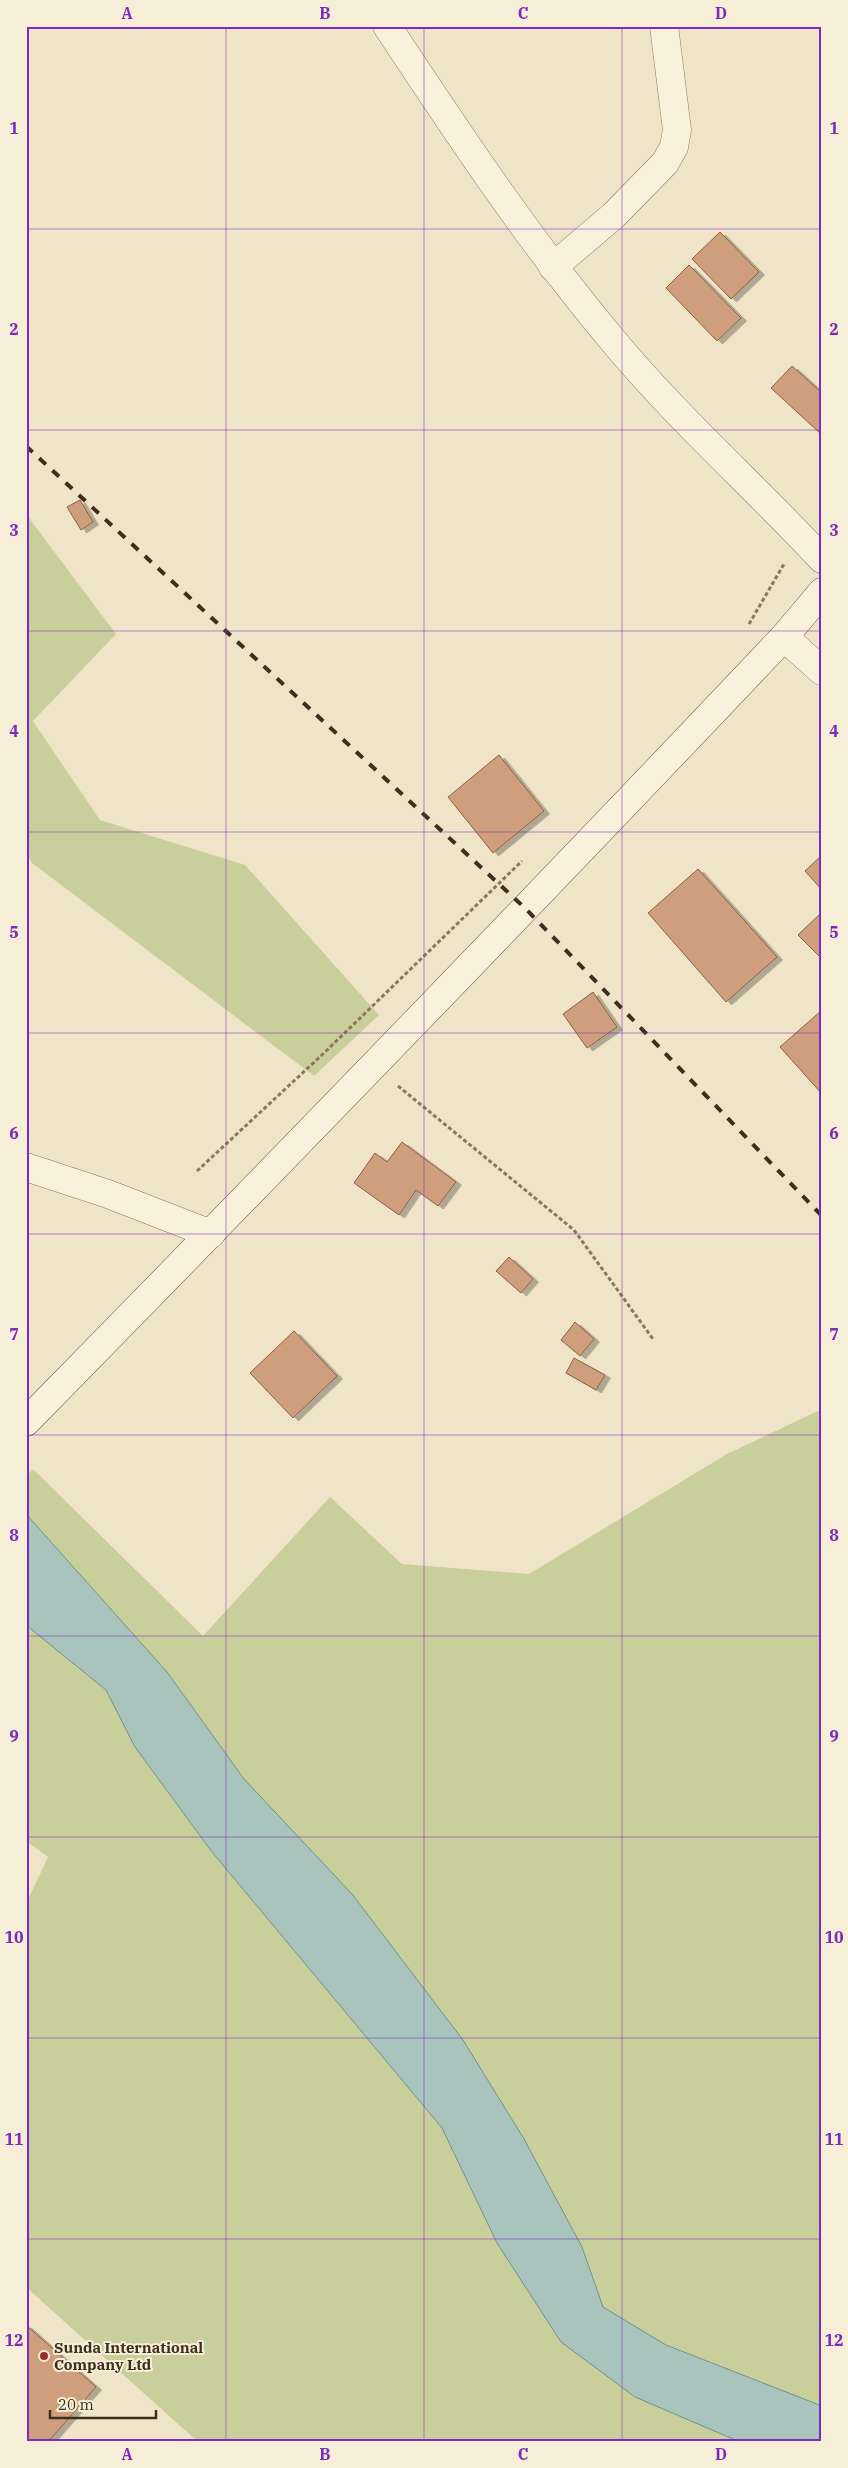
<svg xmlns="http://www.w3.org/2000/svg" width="848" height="2468" viewBox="0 0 848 2468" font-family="'IBM Plex Serif',serif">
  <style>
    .green { fill: #c9cf9b }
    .water { fill: #a9c4bc; stroke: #6f938a }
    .building { fill: #cf9f7d; stroke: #8d5f41; filter: url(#shadow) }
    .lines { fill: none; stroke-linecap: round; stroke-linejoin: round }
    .minor-casing { stroke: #8d765c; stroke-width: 29 }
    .secondary-casing { stroke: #6f573f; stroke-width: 29 }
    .path { stroke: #8d765c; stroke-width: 3; stroke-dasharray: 4 2.5; stroke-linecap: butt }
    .minor { stroke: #faf1dc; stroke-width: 28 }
    .secondary { stroke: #faf1dc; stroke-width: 28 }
    .rail { stroke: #3d2e20; stroke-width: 4; stroke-dasharray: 9 9; stroke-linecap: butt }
    .grid { fill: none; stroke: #7b2cbf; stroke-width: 1; stroke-opacity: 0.55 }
    .poi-dot { fill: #9e2a2b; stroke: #f7eed8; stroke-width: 2 }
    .labels { text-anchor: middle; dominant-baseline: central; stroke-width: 4; stroke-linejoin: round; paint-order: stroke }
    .poi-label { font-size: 15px; font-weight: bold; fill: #3d2e20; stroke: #f7eed8; text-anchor: start }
    .neatline { fill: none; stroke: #7b2cbf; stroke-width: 2 }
    .grid-label { font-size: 16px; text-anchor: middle; font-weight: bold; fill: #7b2cbf }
  </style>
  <defs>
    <filter id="shadow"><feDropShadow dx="5.5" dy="3" stdDeviation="0" flood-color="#0004"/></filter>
  </defs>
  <rect width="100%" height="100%" fill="#f0e4c8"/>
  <g class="green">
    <path d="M 26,514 L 116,634 L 33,721 L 100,820 L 245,865 L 379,1015 L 314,1076 L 32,863 L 26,852 Z"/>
    <path d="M 822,1409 L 822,2406 L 666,2345 L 603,2307 L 582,2247 L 524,2139 L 463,2040 L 244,1779 L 167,1672 L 26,1514 L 26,1477 L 33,1469 L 203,1636 L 330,1497 L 402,1564 L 529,1574 L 727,1454 Z"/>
    <path d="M 26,1625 L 106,1690 L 135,1747 L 212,1852 L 442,2128 L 497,2243 L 635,2397 L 740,2442 L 198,2442 L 26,2287 L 26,1904 L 48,1857 L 26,1841 Z"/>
  </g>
  <path class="water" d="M 26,1514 L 167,1672 L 244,1779 L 352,1894 L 463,2040 L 524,2139 L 582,2247 L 603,2307 L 666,2345 L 822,2406 L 822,2442 L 740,2442 L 635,2397 L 561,2342 L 497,2243 L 442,2128 L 212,1852 L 135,1747 L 106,1690 L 26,1625 Z"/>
  <g class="building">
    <path d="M 720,232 L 759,272 L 731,299 L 692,259 Z"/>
    <path d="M 689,265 L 741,318 L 717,341 L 666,288 Z"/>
    <path d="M 792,366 L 822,393 L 822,435 L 771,388 Z"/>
    <path d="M 80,500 L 93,522 L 81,530 L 67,507 Z"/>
    <path d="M 499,755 L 544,811 L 493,853 L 448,797 Z"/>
    <path d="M 822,855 L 822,890 L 805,871 Z"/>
    <path d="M 698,869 L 777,957 L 726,1002 L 648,913 Z"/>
    <path d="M 822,912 L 822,959 L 798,935 Z"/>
    <path d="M 593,992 L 617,1027 L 587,1048 L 563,1014 Z"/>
    <path d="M 822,1010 L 822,1094 L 780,1047 Z"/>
    <path d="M 402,1142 L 456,1182 L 438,1206 L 416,1190 L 399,1215 L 354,1183 L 375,1153 L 387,1162 Z"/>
    <path d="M 509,1257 L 533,1279 L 521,1293 L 496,1271 Z"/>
    <path d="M 575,1322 L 594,1339 L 580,1356 L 561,1340 Z"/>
    <path d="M 294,1331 L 337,1376 L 293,1418 L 250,1373 Z"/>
    <path d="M 574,1358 L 605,1375 L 596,1390 L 566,1373 Z"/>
    <path d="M 26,2325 L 96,2387 L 48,2442 L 26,2442 Z"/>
  </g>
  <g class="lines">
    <g class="minor-casing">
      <g id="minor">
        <path d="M 387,26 C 457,132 528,239 610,337 C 675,416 752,484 822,559"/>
        <path d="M 553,267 L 613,216 L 665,163 L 674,147 L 677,130 L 664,26"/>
        <path d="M 784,637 L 822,671"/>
        <path d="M 26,1167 L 108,1194 L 211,1234"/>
      </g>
    </g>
    <g class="secondary-casing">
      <path id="secondary" d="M 26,1422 C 281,1162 534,901 784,637 L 822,592"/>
    </g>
    <g class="path">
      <path d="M 749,624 L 784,564"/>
      <path d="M 398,1086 L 574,1230 L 653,1339"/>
      <path d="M 197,1171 L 324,1053 L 522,861"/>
    </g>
    <use href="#minor" class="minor"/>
    <use href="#secondary" class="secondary"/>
    <path class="rail" d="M 26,446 L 526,909 L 822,1216"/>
  </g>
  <path class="grid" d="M 226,26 L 226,2442M 424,26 L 424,2442M 622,26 L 622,2442M 26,229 L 822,229M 26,430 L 822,430M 26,631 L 822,631M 26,832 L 822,832M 26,1033 L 822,1033M 26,1234 L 822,1234M 26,1435 L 822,1435M 26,1636 L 822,1636M 26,1837 L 822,1837M 26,2038 L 822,2038M 26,2239 L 822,2239"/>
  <circle class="poi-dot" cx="44" cy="2356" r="5"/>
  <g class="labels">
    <g class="poi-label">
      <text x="54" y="2347">Sunda International<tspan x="54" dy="17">Company Ltd</tspan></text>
    </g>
  </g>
  <rect width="848" height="2468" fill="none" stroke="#f7eed8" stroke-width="55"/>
  <path d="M50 2410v8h106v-8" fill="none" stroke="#3d2e20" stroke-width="2.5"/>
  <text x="58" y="2410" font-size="15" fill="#3d2e20" stroke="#f7eed8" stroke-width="4" paint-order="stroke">20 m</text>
  <rect x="28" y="28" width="792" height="2412" class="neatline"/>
  <g class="grid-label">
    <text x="127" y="19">A</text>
    <text x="325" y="19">B</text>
    <text x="523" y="19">C</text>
    <text x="721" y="19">D</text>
    <text x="14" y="134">1</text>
    <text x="834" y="134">1</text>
    <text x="14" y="335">2</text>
    <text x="834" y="335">2</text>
    <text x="14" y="536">3</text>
    <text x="834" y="536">3</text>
    <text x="14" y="737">4</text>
    <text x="834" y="737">4</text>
    <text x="14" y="938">5</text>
    <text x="834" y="938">5</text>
    <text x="14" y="1139">6</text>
    <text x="834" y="1139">6</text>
    <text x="14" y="1340">7</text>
    <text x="834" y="1340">7</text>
    <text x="14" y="1541">8</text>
    <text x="834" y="1541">8</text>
    <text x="14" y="1742">9</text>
    <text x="834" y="1742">9</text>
    <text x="14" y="1943">10</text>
    <text x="834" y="1943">10</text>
    <text x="14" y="2145">11</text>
    <text x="834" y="2145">11</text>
    <text x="14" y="2346">12</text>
    <text x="834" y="2346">12</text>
    <text x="127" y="2460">A</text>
    <text x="325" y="2460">B</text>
    <text x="523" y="2460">C</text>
    <text x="721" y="2460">D</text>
  </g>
</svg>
